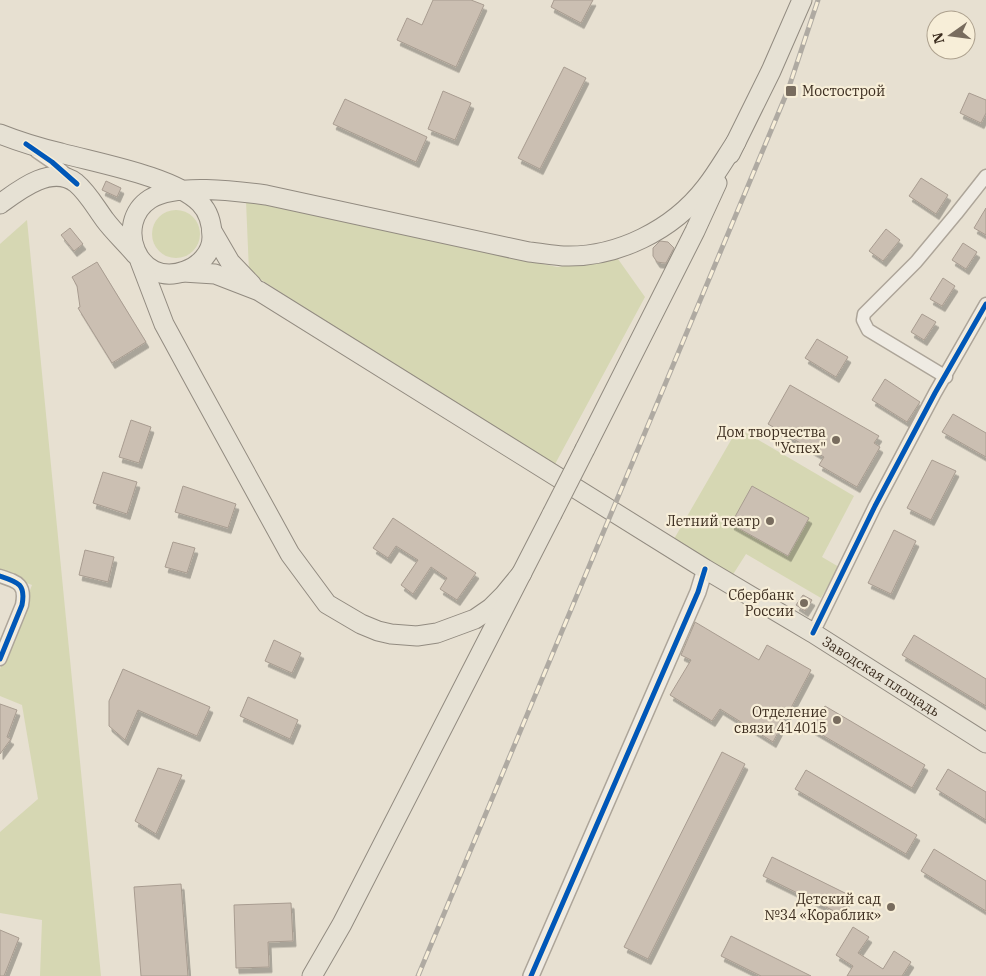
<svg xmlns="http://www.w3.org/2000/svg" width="986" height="976" viewBox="0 0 986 976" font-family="'IBM Plex Serif',serif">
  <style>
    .green { fill: #d6d7b3 }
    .building { fill: #cbbfb2; stroke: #a89c90; filter: url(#shadow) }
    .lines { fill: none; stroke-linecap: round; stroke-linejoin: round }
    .minor-casing { stroke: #ada599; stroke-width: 15 }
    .tertiary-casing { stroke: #ada599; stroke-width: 18 }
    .primary-casing { stroke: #928b80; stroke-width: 21 }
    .minor { stroke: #efebe3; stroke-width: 12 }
    .tertiary { stroke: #efebe3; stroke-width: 15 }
    .primary { stroke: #e6e1d4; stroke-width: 19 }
    .rail-casing { stroke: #afaaa2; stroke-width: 5 }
    .rail { stroke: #f7eed8; stroke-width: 3; stroke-dasharray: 9; stroke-linecap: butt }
    .primary-bridge-casing { stroke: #928b80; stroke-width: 21; stroke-linecap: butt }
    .primary-bridge { stroke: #e6e1d4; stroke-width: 19 }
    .cycleway-casing { stroke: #f7eed8; stroke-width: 8 }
    .cycleway { stroke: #0057b8; stroke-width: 5 }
    .poi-dot { fill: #786c5e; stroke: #f7eed8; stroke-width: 2 }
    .labels { text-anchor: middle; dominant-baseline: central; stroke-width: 4.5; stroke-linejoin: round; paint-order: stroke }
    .poi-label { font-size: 14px; fill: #3d2e20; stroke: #f7eed8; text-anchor: end }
    .street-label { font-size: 14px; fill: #3d2e20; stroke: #f7eed8 }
  </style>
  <defs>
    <filter id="shadow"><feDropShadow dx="3" dy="5.5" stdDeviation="0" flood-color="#0004"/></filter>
  </defs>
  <rect width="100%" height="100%" fill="#e7e0d1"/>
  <g class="green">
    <path d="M 246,201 L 557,267 L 618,259 L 645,297 L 554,466 L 249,272 Z"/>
    <circle cx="176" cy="234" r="24"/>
    <path d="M 27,220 L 101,976 L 40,976 L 42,920 L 0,913 L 0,832 L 38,799 L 22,705 L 0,696 L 0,669 L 32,585 L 0,573 L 0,244 Z"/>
    <path d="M 738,428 L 854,496 L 822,557 L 839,567 L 821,598 L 746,554 L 732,576 L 674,539 Z"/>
  </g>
  <g class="building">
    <path d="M 433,0 L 471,0 L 484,5 L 456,67 L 397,40 L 407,18 L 422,25 Z"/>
    <path d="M 554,0 L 593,0 L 581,23 L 551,7 Z"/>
    <path d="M 564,67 L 586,78 L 540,169 L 518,158 Z"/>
    <path d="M 443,91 L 471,103 L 455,140 L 428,129 Z"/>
    <path d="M 969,93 L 986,100 L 986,113 L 981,123 L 960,113 Z"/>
    <path d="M 345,99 L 427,137 L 416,162 L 333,124 Z"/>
    <path d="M 921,178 L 948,195 L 936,214 L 909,196 Z"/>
    <path d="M 106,181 L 121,188 L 117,197 L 102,190 Z"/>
    <path d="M 986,208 L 986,235 L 974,228 Z"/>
    <path d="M 70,228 L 83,244 L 74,251 L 61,235 Z"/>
    <path d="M 886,229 L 900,240 L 883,261 L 869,251 Z"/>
    <path d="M 660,241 L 668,242 L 674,248 L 666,263 L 664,263 L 657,262 L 653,256 L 653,248 Z"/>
    <path d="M 963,243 L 977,252 L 966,269 L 952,260 Z"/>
    <path d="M 97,262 L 146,342 L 112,363 L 78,308 L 80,307 L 77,286 L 72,277 Z"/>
    <path d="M 943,278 L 955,286 L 942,306 L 930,299 Z"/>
    <path d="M 922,314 L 936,322 L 924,340 L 911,332 Z"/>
    <path d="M 817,339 L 848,357 L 836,377 L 805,358 Z"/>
    <path d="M 885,379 L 920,402 L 907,422 L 872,400 Z"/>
    <path d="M 790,385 L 879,436 L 874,443 L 880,447 L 857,487 L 819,465 L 824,457 L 768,424 Z"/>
    <path d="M 953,414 L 986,433 L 986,457 L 942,432 Z"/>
    <path d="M 131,420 L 151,427 L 139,463 L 119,457 Z"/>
    <path d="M 932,460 L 956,471 L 931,520 L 907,508 Z"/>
    <path d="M 103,472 L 137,482 L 127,514 L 93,503 Z"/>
    <path d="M 183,486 L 236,504 L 228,528 L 175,512 Z"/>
    <path d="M 752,486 L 809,518 L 788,556 L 731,524 Z"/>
    <path d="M 393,518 L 476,573 L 457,600 L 440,589 L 447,578 L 431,567 L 413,594 L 401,585 L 418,560 L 396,546 L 388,558 L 373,548 Z"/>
    <path d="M 894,530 L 916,541 L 891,594 L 868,583 Z"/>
    <path d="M 173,542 L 195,548 L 187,573 L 165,567 Z"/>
    <path d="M 85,550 L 114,557 L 108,582 L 79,575 Z"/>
    <path d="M 803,595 L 812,600 L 805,611 L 796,605 Z"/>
    <path d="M 695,622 L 759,660 L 767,645 L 811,670 L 773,742 L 720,709 L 712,721 L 670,695 L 691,660 L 681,655 Z"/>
    <path d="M 914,635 L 986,679 L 986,706 L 902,655 Z"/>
    <path d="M 274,640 L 301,653 L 292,673 L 265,661 Z"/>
    <path d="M 123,669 L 210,707 L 197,736 L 138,710 L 125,740 L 109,726 L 109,701 Z"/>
    <path d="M 248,697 L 298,720 L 290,739 L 240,716 Z"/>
    <path d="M 0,704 L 17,710 L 7,737 L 11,739 L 0,754 Z"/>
    <path d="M 825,706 L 925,765 L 912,788 L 812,729 Z"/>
    <path d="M 722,752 L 745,764 L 648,959 L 624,947 Z"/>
    <path d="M 158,768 L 182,775 L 156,834 L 135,821 Z"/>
    <path d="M 948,769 L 986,792 L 986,820 L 936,789 Z"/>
    <path d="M 806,770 L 917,835 L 906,854 L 795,789 Z"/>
    <path d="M 934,849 L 986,881 L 986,911 L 921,871 Z"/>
    <path d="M 772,857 L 849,895 L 840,914 L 763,876 Z"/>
    <path d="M 181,884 L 188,976 L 141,976 L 134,887 Z"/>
    <path d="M 291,903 L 293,941 L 268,942 L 269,967 L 236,968 L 234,905 Z"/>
    <path d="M 853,927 L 869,937 L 858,953 L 883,969 L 894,951 L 911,962 L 902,976 L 847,976 L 853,966 L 836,955 Z"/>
    <path d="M 0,930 L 19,938 L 4,976 L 0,976 Z"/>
    <path d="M 731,936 L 811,976 L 761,976 L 721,956 Z"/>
  </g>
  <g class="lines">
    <g class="minor-casing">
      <g id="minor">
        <path d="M 36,151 L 52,162 L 69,177"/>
        <path d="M 946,377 L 868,330 L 863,320 L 864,314 L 916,262 L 956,214 L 986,176"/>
        <path d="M 0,576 C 18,582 26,584 22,605 L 0,659"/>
        <path d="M 813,633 L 875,506 L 935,393 L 986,304"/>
      </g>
    </g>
    <g class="tertiary-casing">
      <path id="tertiary" d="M 531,976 L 698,592 L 705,569"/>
    </g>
    <g class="primary-casing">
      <g id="primary">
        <path d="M 0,134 C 20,142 40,148 61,153 C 97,163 175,177 200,203 C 209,212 212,225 212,237 C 212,253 199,266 185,271 C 137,289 113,223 150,199 C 175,183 237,191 266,195 L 529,252 C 540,253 551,255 563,256 C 617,258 673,230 706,187 C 717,173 726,157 736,142"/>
        <path d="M 730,154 L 771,71 L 802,0"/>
        <path d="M 0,204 C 19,190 52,164 76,183 C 88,193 96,208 105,220 C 114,232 126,243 136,255"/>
        <path d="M 212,231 L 230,262 L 252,285"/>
        <path d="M 140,261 L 164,324 L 195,381 L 290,554 L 327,604 L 361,624 L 378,631 L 391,634 L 417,636 L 437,633 L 475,619 L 491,608 L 504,595 L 522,573"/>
        <path id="s1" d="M 183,272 L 215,274 L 259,291 L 705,569 L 813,633 L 986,743"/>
        <path d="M 585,449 L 695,231 L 717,183"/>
        <path d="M 312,976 L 342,924 L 552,514"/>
      </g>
    </g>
    <use href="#minor" class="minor"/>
    <use href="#tertiary" class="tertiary"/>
    <use href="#primary" class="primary"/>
    <g class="rail-casing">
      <path id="rail" d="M 418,976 L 788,90 L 818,0"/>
    </g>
    <use href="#rail" class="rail"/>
    <g class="primary-bridge-casing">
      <path id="primary-bridge" d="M 552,514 L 585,449"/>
    </g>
    <use href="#primary-bridge" class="primary-bridge"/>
    <g class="cycleway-casing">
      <g id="cycleway">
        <path d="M 26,144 L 52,162 L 77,184"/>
        <path d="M 0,576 C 18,582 26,584 22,605 L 0,659"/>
        <path d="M 813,633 L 875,506 L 935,393 L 986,304"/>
        <path d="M 531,976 L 698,592 L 705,569"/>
      </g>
    </g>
    <use href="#cycleway" class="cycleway"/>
  </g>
  <g class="poi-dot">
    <rect x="785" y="85" width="12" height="12" rx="2.5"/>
    <circle cx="836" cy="440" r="5"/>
    <circle cx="770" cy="521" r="5"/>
    <circle cx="804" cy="603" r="5"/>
    <circle cx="837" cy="720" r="5"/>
    <circle cx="891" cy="907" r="5"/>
  </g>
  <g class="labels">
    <g class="poi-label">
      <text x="802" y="91" text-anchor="start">Мостострой</text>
      <text x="826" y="432">Дом творчества<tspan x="826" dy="16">"Успех"</tspan></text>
      <text x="760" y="521">Летний театр</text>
      <text x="794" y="595">Сбербанк<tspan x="794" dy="16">России</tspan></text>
      <text x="827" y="712">Отделение<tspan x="827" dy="16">связи 414015</tspan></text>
      <text x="881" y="899">Детский сад<tspan x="881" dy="16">№34 «Кораблик»</tspan></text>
    </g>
    <g class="street-label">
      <text stroke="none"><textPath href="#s1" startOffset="811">Заводская площадь</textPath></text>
    </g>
  </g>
  <g transform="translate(951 35) rotate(256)"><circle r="24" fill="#f7eed8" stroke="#ada18e"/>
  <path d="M0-4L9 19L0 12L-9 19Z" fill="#786c5e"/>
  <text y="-8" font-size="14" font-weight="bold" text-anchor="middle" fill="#3d2e20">N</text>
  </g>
</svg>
